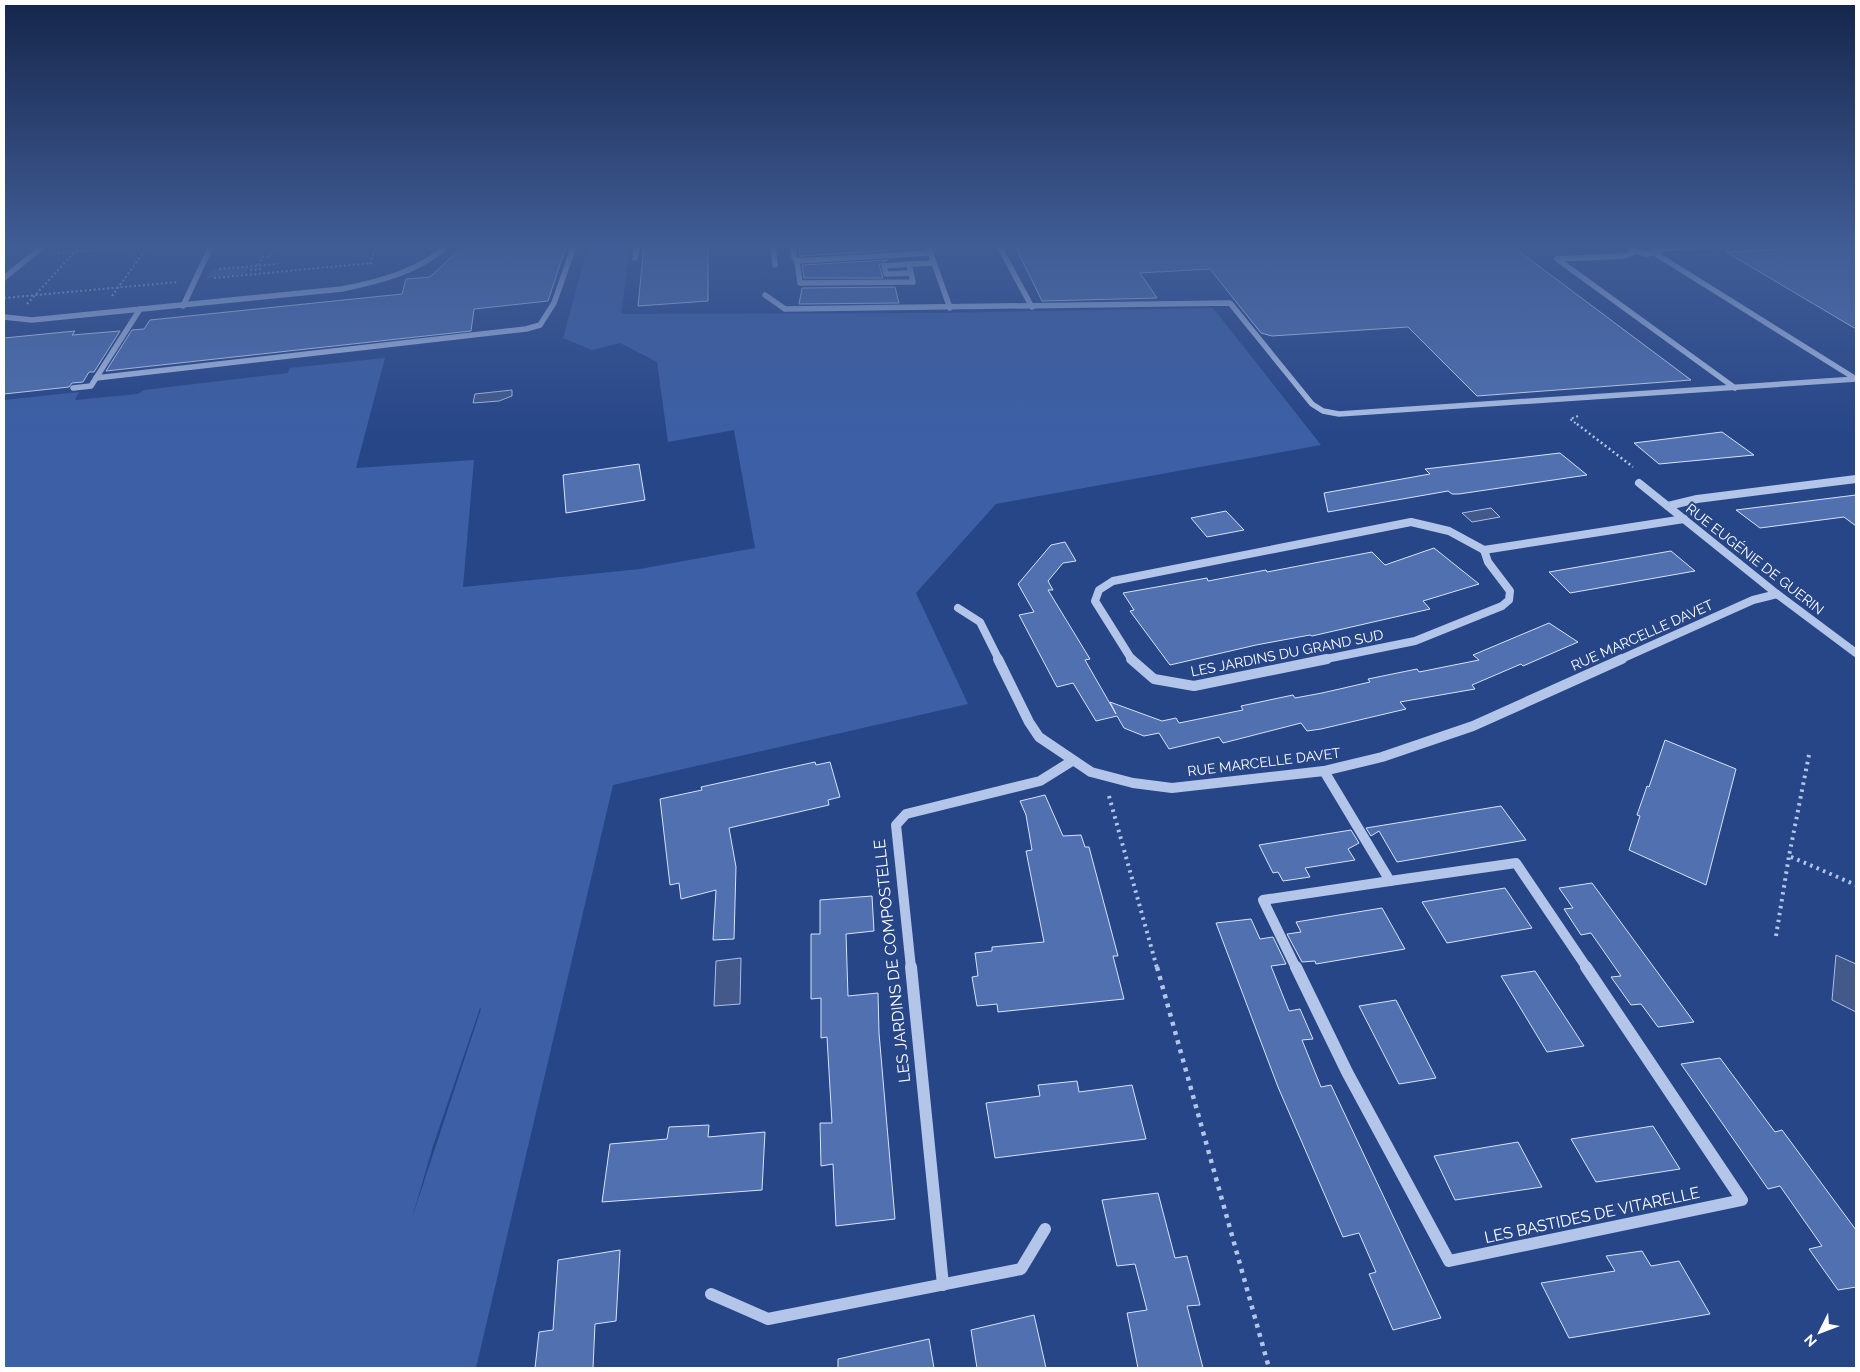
<svg xmlns="http://www.w3.org/2000/svg" width="1860" height="1372" viewBox="0 0 1860 1372" font-family="Raleway,sans-serif">
  <style>
    .green { fill: #3c5fa5; fill-rule: evenodd }
    .water { fill: #435989; stroke: #a8bfe9 }
    .building { fill: #5070b0; stroke: #d7e2f7 }
    .lines { fill: none; stroke-linecap: round; stroke-linejoin: round }
    .path-far3 { stroke: #b3c5e9; stroke-width: 2; stroke-dasharray: 2 2.5; stroke-linecap: butt }
    .path-far2 { stroke: #b3c5e9; stroke-width: 2.5; stroke-dasharray: 2 3; stroke-linecap: butt }
    .path-far1 { stroke: #b3c5e9; stroke-width: 4; stroke-dasharray: 2.5 4.5; stroke-linecap: butt }
    .path { stroke: #b3c5e9; stroke-width: 4.5; stroke-dasharray: 4 5.5; stroke-linecap: butt }
    .minor-far3 { stroke: #b3c5e9; stroke-width: 5.5 }
    .minor-far2 { stroke: #b3c5e9; stroke-width: 8 }
    .minor-far1 { stroke: #b3c5e9; stroke-width: 10 }
    .minor { stroke: #b3c5e9; stroke-width: 12 }
    .labels { text-anchor: middle; dominant-baseline: central; stroke-width: 4; stroke-linejoin: round; paint-order: stroke }
    .street-label { font-size: 14px; fill: #fff; stroke: #274688 }
    .near-street-label { font-size: 16px; fill: #fff; stroke: #274688 }
  </style>
  <rect width="100%" height="100%" fill="#274688"/>
  <g class="green">
    <path d="M 588,246 L 630,246 L 621,314 L 937,313 L 1213,308 L 1321,445 L 996,504 L 916,593 L 968,704 L 613,785 L 476,1368 L 4,1368 L 4,400 L 79,392 L 75,400 L 138,394 L 144,390 L 288,373 L 290,368 L 385,358 L 356,468 L 474,460 L 463,587 L 640,569 L 755,548 L 734,430 L 668,442 L 657,362 L 620,343 L 592,350 L 563,338 ZM 480,1008 L 481,1009 L 412,1218 L 433,1146 Z"/>
    <path d="M 249,267 L 245,274 L 206,278 L 211,270 Z"/>
  </g>
  <g class="water">
    <path d="M 512,390 L 512,396 L 499,401 L 473,403 L 475,394 Z"/>
    <path d="M 1491,508 L 1500,517 L 1472,522 L 1462,513 Z"/>
    <path d="M 1836,955 L 1856,964 L 1856,1012 L 1832,1000 Z"/>
    <path d="M 741,958 L 740,1004 L 714,1006 L 716,961 Z"/>
  </g>
  <g class="building">
    <path d="M 463,246 L 566,246 L 548,301 L 474,309 L 471,331 L 106,371 L 132,330 L 144,329 L 150,320 L 402,294 L 406,279 L 430,277 Z"/>
    <path d="M 644,246 L 708,246 L 708,301 L 638,306 Z"/>
    <path d="M 799,246 L 884,246 L 886,251 L 800,256 Z"/>
    <path d="M 1015,246 L 1512,246 L 1691,380 L 1477,396 L 1408,327 L 1272,336 L 1261,333 L 1210,269 L 1140,273 L 1157,298 L 1042,301 Z"/>
    <path d="M 1856,246 L 1856,329 L 1726,252 L 1840,246 Z"/>
    <path d="M 888,260 L 879,265 L 883,278 L 804,278 L 802,265 Z"/>
    <path d="M 895,287 L 899,303 L 799,304 L 802,288 Z"/>
    <path d="M 75,331 L 72,335 L 120,331 L 94,372 L 89,372 L 83,382 L 72,383 L 69,387 L 4,394 L 4,338 Z"/>
    <path d="M 1722,432 L 1754,455 L 1659,464 L 1634,443 Z"/>
    <path d="M 1560,453 L 1587,475 L 1459,494 L 1452,494 L 1448,491 L 1328,512 L 1324,493 L 1430,474 L 1425,469 Z"/>
    <path d="M 639,464 L 645,500 L 566,513 L 563,475 Z"/>
    <path d="M 1856,495 L 1856,526 L 1844,517 L 1760,528 L 1736,510 Z"/>
    <path d="M 1226,511 L 1244,530 L 1207,537 L 1191,518 Z"/>
    <path d="M 1065,542 L 1076,561 L 1063,563 L 1048,581 L 1053,590 L 1048,590 L 1090,659 L 1085,660 L 1116,714 L 1110,702 L 1162,721 L 1176,718 L 1179,723 L 1243,710 L 1241,706 L 1293,695 L 1295,698 L 1322,693 L 1370,682 L 1368,679 L 1417,669 L 1419,672 L 1479,660 L 1473,655 L 1549,623 L 1578,642 L 1523,666 L 1521,664 L 1472,685 L 1475,689 L 1400,702 L 1406,709 L 1321,729 L 1307,731 L 1301,723 L 1223,743 L 1219,737 L 1169,749 L 1159,733 L 1144,736 L 1124,728 L 1117,716 L 1096,721 L 1073,683 L 1057,687 L 1019,615 L 1034,612 L 1018,584 L 1051,545 Z"/>
    <path d="M 1434,548 L 1479,584 L 1423,601 L 1430,609 L 1312,636 L 1310,635 L 1256,645 L 1170,665 L 1130,611 L 1134,610 L 1123,593 L 1207,578 L 1208,581 L 1266,570 L 1267,572 L 1372,552 L 1385,565 Z"/>
    <path d="M 1671,551 L 1695,571 L 1570,593 L 1549,572 Z"/>
    <path d="M 1665,740 L 1736,769 L 1706,885 L 1629,850 L 1640,816 L 1637,815 L 1647,786 L 1649,787 Z"/>
    <path d="M 815,762 L 816,765 L 830,762 L 840,797 L 828,800 L 829,805 L 729,828 L 736,867 L 734,939 L 713,940 L 716,890 L 681,899 L 679,883 L 670,885 L 660,799 L 702,790 L 701,787 Z"/>
    <path d="M 1045,795 L 1063,836 L 1081,835 L 1085,847 L 1089,847 L 1118,956 L 1113,956 L 1124,999 L 998,1012 L 997,1004 L 977,1006 L 972,977 L 978,976 L 975,953 L 992,951 L 992,947 L 1044,942 L 1026,851 L 1032,850 L 1026,815 L 1020,801 Z"/>
    <path d="M 1501,806 L 1526,840 L 1397,862 L 1379,831 L 1371,836 L 1366,828 Z"/>
    <path d="M 1351,830 L 1359,843 L 1348,849 L 1355,860 L 1305,868 L 1310,877 L 1283,881 L 1278,872 L 1273,873 L 1259,845 Z"/>
    <path d="M 1592,883 L 1694,1022 L 1658,1027 L 1641,1004 L 1631,1005 L 1611,977 L 1621,976 L 1591,933 L 1581,935 L 1564,909 L 1573,908 L 1559,888 Z"/>
    <path d="M 1505,888 L 1532,928 L 1447,943 L 1422,902 Z"/>
    <path d="M 872,896 L 874,931 L 846,934 L 848,996 L 878,993 L 879,1033 L 895,1219 L 836,1226 L 833,1164 L 821,1166 L 820,1123 L 832,1123 L 827,1037 L 821,1038 L 821,998 L 811,999 L 811,934 L 820,934 L 820,900 Z"/>
    <path d="M 1382,908 L 1405,949 L 1316,964 L 1315,961 L 1302,962 L 1287,934 L 1301,932 L 1296,922 Z"/>
    <path d="M 1251,919 L 1260,939 L 1273,937 L 1286,964 L 1271,966 L 1289,1011 L 1300,1009 L 1313,1039 L 1302,1040 L 1321,1087 L 1331,1085 L 1441,1318 L 1393,1330 L 1369,1274 L 1376,1272 L 1359,1233 L 1343,1237 L 1278,1087 L 1216,923 Z"/>
    <path d="M 1535,971 L 1584,1046 L 1547,1052 L 1501,976 Z"/>
    <path d="M 1396,1000 L 1436,1078 L 1399,1084 L 1359,1006 Z"/>
    <path d="M 1720,1058 L 1775,1132 L 1782,1130 L 1856,1230 L 1856,1287 L 1838,1290 L 1809,1249 L 1822,1246 L 1780,1186 L 1768,1189 L 1681,1064 Z"/>
    <path d="M 1077,1081 L 1079,1092 L 1132,1085 L 1146,1139 L 995,1158 L 986,1103 L 1040,1096 L 1038,1085 Z"/>
    <path d="M 709,1125 L 708,1137 L 765,1132 L 762,1190 L 602,1202 L 610,1144 L 667,1139 L 669,1127 Z"/>
    <path d="M 1653,1126 L 1680,1169 L 1596,1182 L 1571,1139 Z"/>
    <path d="M 1518,1142 L 1542,1187 L 1455,1200 L 1434,1156 Z"/>
    <path d="M 1158,1193 L 1175,1258 L 1187,1256 L 1200,1305 L 1187,1306 L 1203,1368 L 1138,1368 L 1127,1313 L 1147,1310 L 1135,1264 L 1117,1266 L 1102,1200 Z"/>
    <path d="M 620,1250 L 616,1321 L 595,1324 L 593,1368 L 535,1368 L 539,1332 L 553,1330 L 558,1260 Z"/>
    <path d="M 1642,1251 L 1651,1266 L 1679,1261 L 1710,1314 L 1569,1338 L 1541,1283 L 1615,1271 L 1606,1256 Z"/>
    <path d="M 1034,1315 L 1046,1368 L 977,1368 L 971,1330 Z"/>
    <path d="M 929,1339 L 934,1368 L 838,1368 L 838,1359 Z"/>
  </g>
  <g class="lines">
    <g class="path-far3">
      <path d="M 1725,249 L 1784,246"/>
      <path d="M 58,253 L 141,246"/>
      <path d="M 370,264 L 376,246"/>
      <path d="M 258,265 L 262,257 L 268,257 L 275,246"/>
      <path d="M 219,269 L 278,264"/>
      <path d="M 250,270 L 261,269"/>
      <path d="M 214,278 L 372,263"/>
      <path d="M 112,296 L 148,246"/>
      <path d="M 4,298 L 178,282"/>
      <path d="M 27,304 L 80,246"/>
      <path d="M 1578,416 L 1570,419 L 1578,425"/>
    </g>
    <path class="path-far2" d="M 1577,424 L 1633,467"/>
    <g class="path-far1">
      <path d="M 1809,755 L 1789,856 L 1856,885"/>
      <path d="M 1109,796 L 1157,968"/>
      <path d="M 1776,936 L 1789,856"/>
    </g>
    <path class="path" d="M 1157,967 L 1269,1368"/>
    <g class="minor-far3">
      <path d="M 773,246 L 775,265"/>
      <path d="M 793,246 L 794,257 L 797,261"/>
      <path d="M 928,246 L 950,308"/>
      <path d="M 999,246 L 1032,307"/>
      <path d="M 1631,246 L 1632,250 L 1646,254 L 1660,252 L 1650,246"/>
      <path d="M 1657,249 L 1710,246"/>
      <path d="M 931,253 L 797,261 L 800,283 L 913,282 L 909,264 L 934,263"/>
      <path d="M 1656,254 L 1856,379"/>
      <path d="M 635,258 L 637,246"/>
      <path d="M 1557,259 L 1735,388"/>
      <path d="M 1557,259 L 1624,256 L 1635,252"/>
      <path d="M 909,264 L 884,266 L 886,274 L 910,273"/>
      <path d="M 4,278 L 43,246"/>
      <path d="M 765,295 L 785,309 L 1230,303 L 1312,404 L 1323,411 L 1339,414 L 1856,379"/>
      <path d="M 183,306 L 211,246"/>
      <path d="M 140,309 L 96,378 L 526,329 L 540,325 L 554,303 L 574,246"/>
      <path d="M 4,317 L 32,320 L 342,289 C 381,281 417,272 447,246"/>
      <path d="M 73,388 L 91,386 L 96,378"/>
    </g>
    <g class="minor-far2">
      <path d="M 1639,483 L 1777,594 L 1856,653"/>
      <path d="M 1668,506 L 1697,499 L 1856,479"/>
      <path d="M 1484,550 L 1684,519"/>
      <path d="M 958,608 L 980,622 L 999,660"/>
      <path d="M 1132,660 L 1095,601 L 1099,590 L 1113,581 L 1411,522 L 1449,531 L 1484,550"/>
      <path d="M 1321,660 L 1415,641 L 1502,606 L 1509,600 L 1510,591 L 1488,562 L 1484,550"/>
      <path d="M 1619,660 L 1753,600 L 1777,594"/>
    </g>
    <g class="minor-far1">
      <path d="M 998,659 L 1029,722 L 1039,737 L 1091,772 L 1133,783 L 1172,788 L 1324,771 L 1382,757 L 1473,726 L 1622,659"/>
      <path d="M 1131,659 L 1154,679 L 1194,686 L 1327,659"/>
      <path d="M 1324,771 L 1390,881"/>
      <path d="M 1390,881 L 1516,863 L 1587,968"/>
      <path d="M 911,968 L 896,825 L 906,814 L 1040,781 L 1072,761"/>
      <path d="M 1296,968 L 1263,900 L 1390,881"/>
    </g>
    <g class="minor">
      <path d="M 911,967 L 943,1285"/>
      <path d="M 1296,967 L 1347,1072 L 1449,1261 L 1742,1200 L 1586,967"/>
      <path d="M 711,1294 L 768,1319 L 1021,1269 L 1045,1229"/>
    </g>
  </g>
  <linearGradient id="sky" x2="0" y2="1"><stop stop-color="#15264b"/><stop offset="0.56" stop-color="#415d96"/><stop offset="1" stop-color="#415d96" stop-opacity="0"/></linearGradient>
  <rect width="1860" height="438" fill="url(#sky)"/>
  <g class="labels">
    <g class="street-label">
      <text transform="translate(1755 559) rotate(38)">RUE EUGÉNIE DE GUERIN</text>
      <text transform="translate(1642 635) rotate(-24)">RUE MARCELLE DAVET</text>
      <text transform="translate(1287 653) rotate(-11)">LES JARDINS DU GRAND SUD</text>
      <text transform="translate(1264 762) rotate(-7)">RUE MARCELLE DAVET</text>
    </g>
    <g class="near-street-label">
      <text transform="translate(892 961) rotate(-96)">LES JARDINS DE COMPOSTELLE</text>
      <text transform="translate(1592 1215) rotate(-12)">LES BASTIDES DE VITARELLE</text>
    </g>
  </g>
  <rect width="1860" height="1372" fill="none" stroke="#ffffff" stroke-width="10"/>
  <g transform="translate(1820 1332) rotate(228)" stroke="#274688" stroke-width="4" paint-order="stroke">
  <path d="M0-4L9 19L0 12L-9 19Z" fill="#ffffff"/>
  <text y="-8" font-size="14" font-weight="bold" text-anchor="middle" fill="#ffffff">N</text>
  </g>
</svg>
